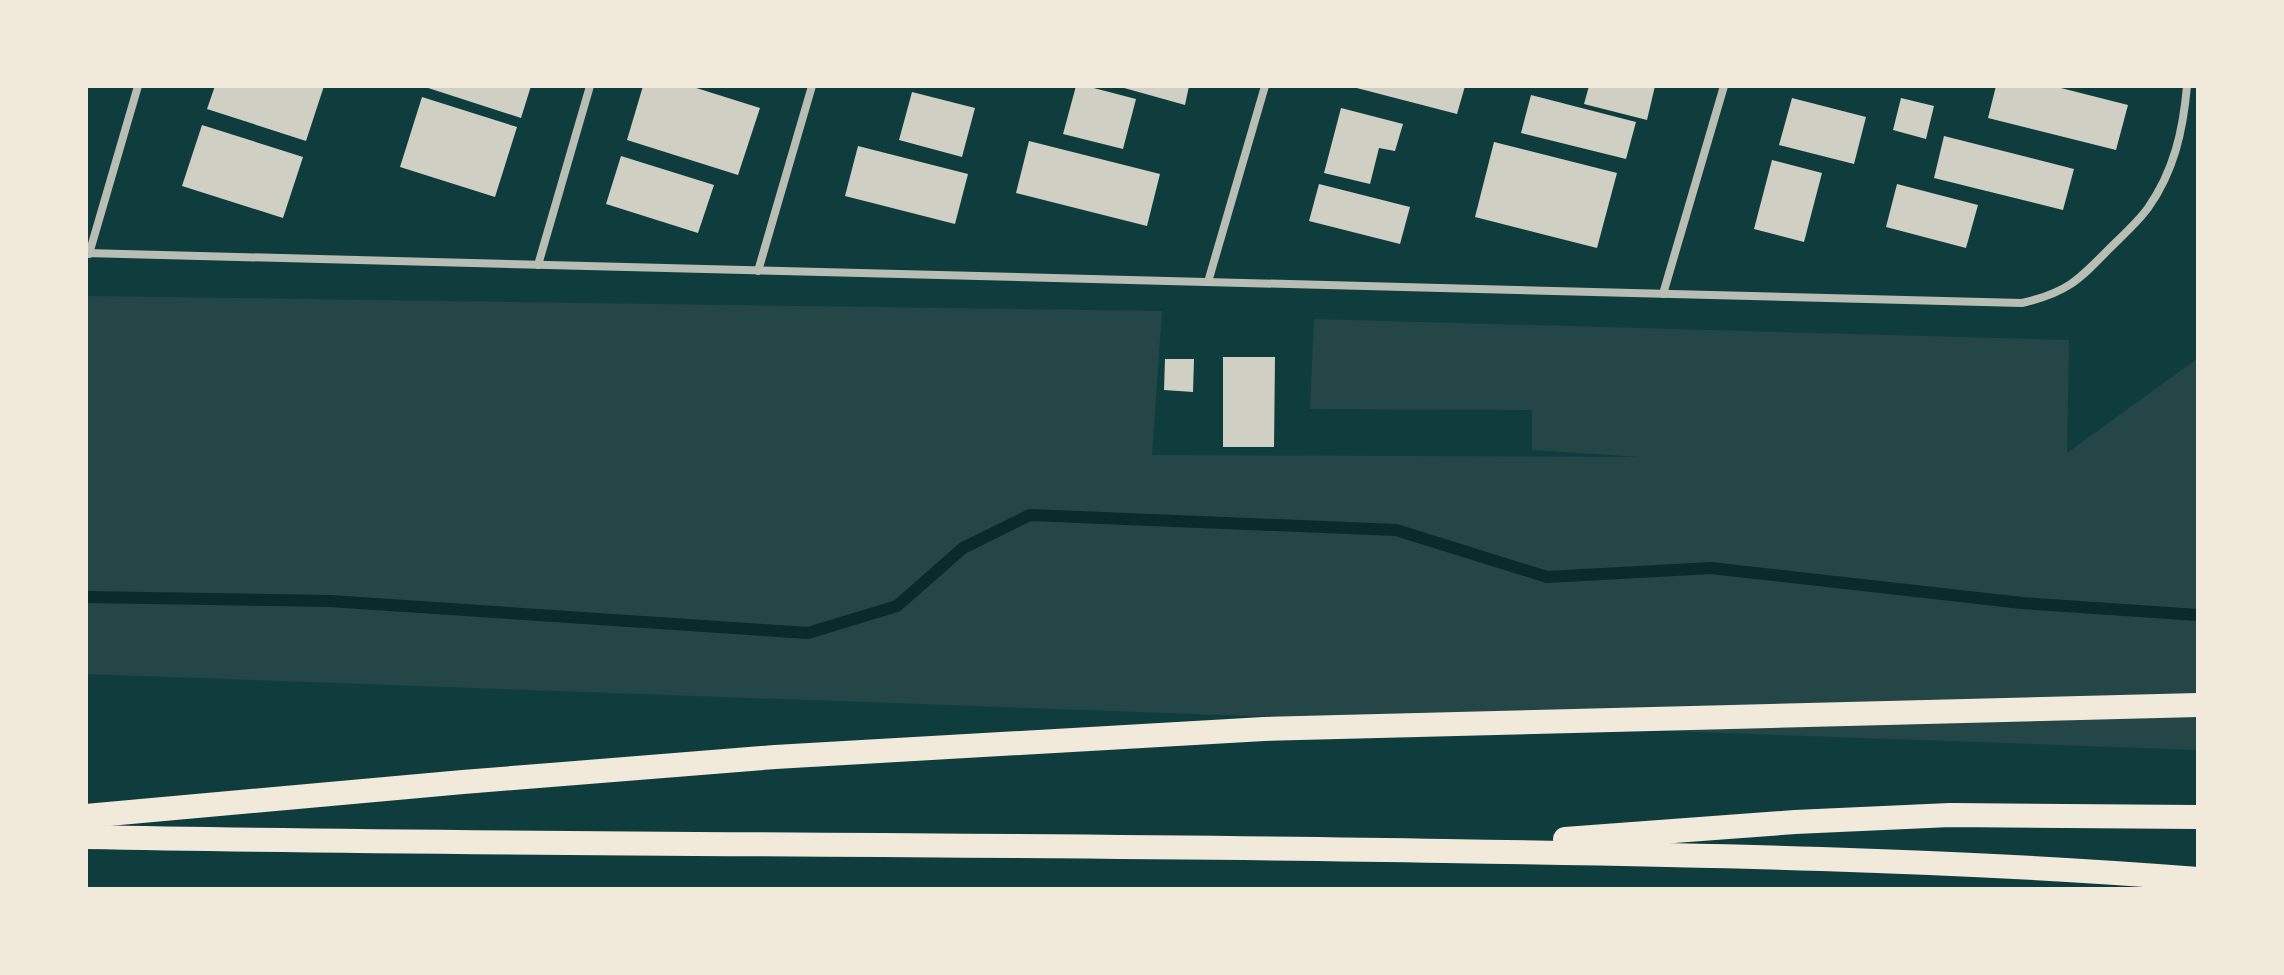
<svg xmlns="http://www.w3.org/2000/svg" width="2284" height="975" viewBox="0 0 2284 975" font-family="Rubik,sans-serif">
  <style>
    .green { fill: #244646 }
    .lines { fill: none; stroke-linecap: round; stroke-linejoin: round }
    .stream { stroke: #0a2a2b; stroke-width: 12 }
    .building { fill: #cfcfc3 }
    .minor { stroke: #b8beb3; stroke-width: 8 }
    .motorway { stroke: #f1e9da; stroke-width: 24 }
  </style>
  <rect width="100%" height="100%" fill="#0f3d3e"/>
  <path class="green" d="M 86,296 L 1162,311 L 1152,455 L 1639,457 L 1532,450 L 1532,410 L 1310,409 L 1314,319 L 2069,340 L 2067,453 L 2198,358 L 2198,750 L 86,674 Z"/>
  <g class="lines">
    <path class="stream" d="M 86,597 L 330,601 L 808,633 L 897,606 L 963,548 L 1030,515 L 1396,530 L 1547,577 L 1711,568 L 2022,603 L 2198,615"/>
  </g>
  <g class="building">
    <path d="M 215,86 L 324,86 L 306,141 L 207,109 Z"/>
    <path d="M 422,86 L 531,86 L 521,118 Z"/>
    <path d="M 643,86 L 690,86 L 760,108 L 738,175 L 627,140 Z"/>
    <path d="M 1076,86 L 1086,86 L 1136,99 L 1123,149 L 1063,134 Z"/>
    <path d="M 1117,86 L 1189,86 L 1185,105 Z"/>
    <path d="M 1349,86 L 1465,86 L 1457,114 Z"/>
    <path d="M 1589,86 L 1655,86 L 1647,120 L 1584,104 Z"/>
    <path d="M 1996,86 L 2053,86 L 2128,105 L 2116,150 L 1988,118 Z"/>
    <path d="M 912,92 L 975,108 L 962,157 L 899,140 Z"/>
    <path d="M 1531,95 L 1636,122 L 1626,159 L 1521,133 Z"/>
    <path d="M 422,97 L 517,127 L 495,197 L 400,167 Z"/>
    <path d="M 1792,98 L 1866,117 L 1854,164 L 1779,145 Z"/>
    <path d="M 1901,98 L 1934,106 L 1926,139 L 1893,130 Z"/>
    <path d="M 1341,108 L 1403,124 L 1395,151 L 1379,148 L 1370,184 L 1324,173 Z"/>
    <path d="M 202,125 L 303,157 L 283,218 L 182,186 Z"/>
    <path d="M 1944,136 L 2074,169 L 2063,210 L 1934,178 Z"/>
    <path d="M 1029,141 L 1160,174 L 1147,226 L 1016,193 Z"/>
    <path d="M 1494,142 L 1617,173 L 1597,248 L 1475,217 Z"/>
    <path d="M 858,146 L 968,174 L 955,224 L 845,196 Z"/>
    <path d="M 621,156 L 714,185 L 698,233 L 606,204 Z"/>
    <path d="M 1772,160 L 1822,173 L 1804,242 L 1754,229 Z"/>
    <path d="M 1319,184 L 1410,207 L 1400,244 L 1309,221 Z"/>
    <path d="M 1897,184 L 1978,205 L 1966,248 L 1886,227 Z"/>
    <path d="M 1223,357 L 1275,357 L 1274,447 L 1223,447 Z"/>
    <path d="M 1165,359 L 1194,359 L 1193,392 L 1164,390 Z"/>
  </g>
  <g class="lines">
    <g class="minor">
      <path d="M 86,253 L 2022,303 C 2066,293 2078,281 2109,249 C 2122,236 2137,223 2148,208 C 2174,171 2183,131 2187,86"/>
      <path d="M 89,254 L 138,86"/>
      <path d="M 538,265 L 590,86"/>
      <path d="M 758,271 L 812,86"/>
      <path d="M 1208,282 L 1265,86"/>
      <path d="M 1663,294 L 1724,86"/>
    </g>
    <g class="motorway">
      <path d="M 86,816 L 463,782 L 775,757 L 1264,729 L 2198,705"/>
      <path d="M 86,837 C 539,846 992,843 1445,851 C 1696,855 1947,859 2198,879"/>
      <path d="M 1565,839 L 1795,822 L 1950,815 L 2198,817"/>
    </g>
  </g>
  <rect width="2284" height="975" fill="none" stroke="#f1e9da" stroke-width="176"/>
</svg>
